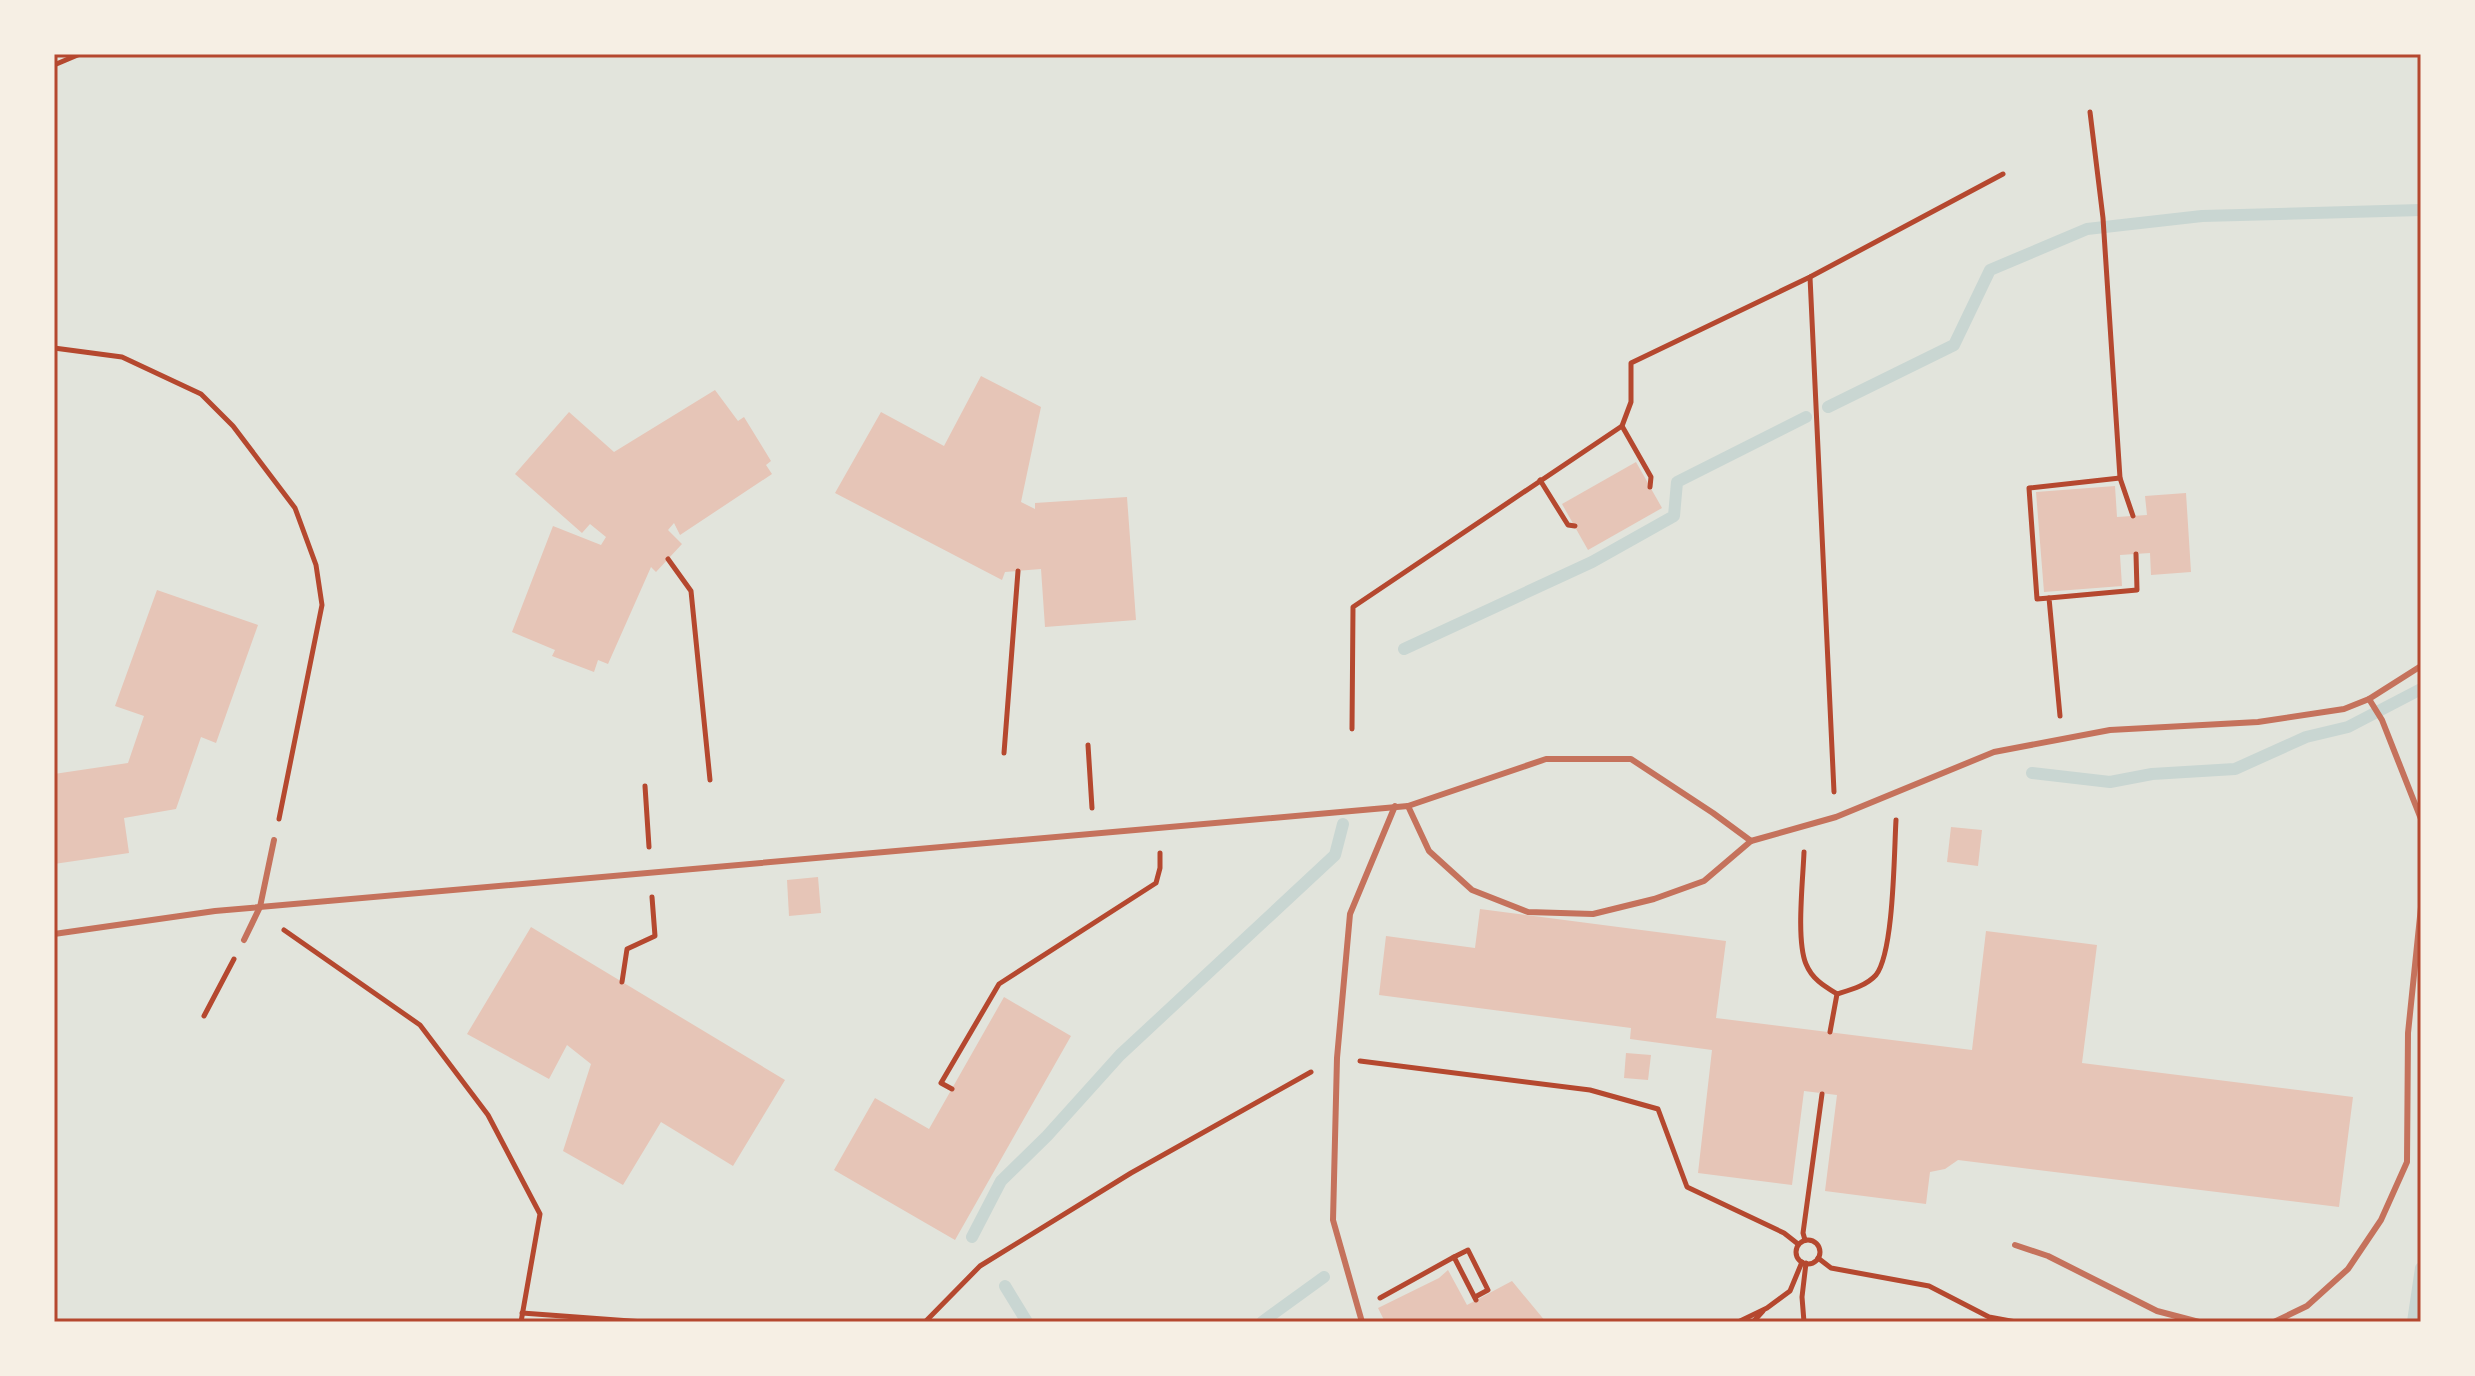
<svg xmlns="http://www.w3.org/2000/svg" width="2475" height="1376" viewBox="0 0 2475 1376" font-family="'Libre Baskerville',serif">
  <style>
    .green { fill: #e2e4dc }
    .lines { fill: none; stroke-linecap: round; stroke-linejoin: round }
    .stream { stroke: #c9d6d2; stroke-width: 12 }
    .building { fill: #e6c5b7 }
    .path { stroke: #b5482f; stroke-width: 5 }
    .service { stroke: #c5725c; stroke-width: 6 }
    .neatline { fill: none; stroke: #b5482f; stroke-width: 3 }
  </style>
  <rect width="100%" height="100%" fill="#f6efe4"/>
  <rect class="green" x="54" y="54" width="2367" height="1268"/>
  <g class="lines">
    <g class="stream">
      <path d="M 1828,407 L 1954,345 L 1990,270 L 2087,229 L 2202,216 L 2421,210"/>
      <path d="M 1404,649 L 1592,562 L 1674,516 L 1677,482 L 1806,417"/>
      <path d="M 2032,773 L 2110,782 L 2152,774 L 2235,769 L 2306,737 L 2348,727 L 2421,689"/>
      <path d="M 972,1237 L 1001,1181 L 1047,1136 L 1120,1055 L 1335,855 L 1343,824"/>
      <path d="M 1005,1286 L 1027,1322"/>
      <path d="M 1262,1322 L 1324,1277"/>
      <path d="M 2413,1322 L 2421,1268"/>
    </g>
  </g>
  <g class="building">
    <path d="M 981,376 L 1041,407 L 1021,502 L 1035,509 L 1035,503 L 1127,497 L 1136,620 L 1045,627 L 1041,569 L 1005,572 L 1002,580 L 835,493 L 881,412 L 944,446 Z"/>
    <path d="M 715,390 L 738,421 L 744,417 L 771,461 L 766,465 L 772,474 L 680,535 L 674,523 L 668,530 L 682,544 L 656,572 L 651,567 L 608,664 L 598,660 L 594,672 L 552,656 L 555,650 L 512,632 L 553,526 L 601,545 L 606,537 L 590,524 L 582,533 L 515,474 L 569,412 L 614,452 Z"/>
    <path d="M 1636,462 L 1662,508 L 1588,550 L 1562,504 Z"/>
    <path d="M 2115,486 L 2117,517 L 2147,515 L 2145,496 L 2186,493 L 2191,572 L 2151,575 L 2150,553 L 2120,555 L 2122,586 L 2044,592 L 2036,492 Z"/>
    <path d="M 157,590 L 258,625 L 216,743 L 201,737 L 176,809 L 124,818 L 129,853 L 54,864 L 54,774 L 128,763 L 144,716 L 115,706 Z"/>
    <path d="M 1951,827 L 1982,830 L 1978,866 L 1947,862 Z"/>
    <path d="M 818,877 L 821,913 L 789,916 L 787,880 Z"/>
    <path d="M 1480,909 L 1726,941 L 1716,1018 L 1972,1050 L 1986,931 L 2097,945 L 2082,1063 L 2353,1097 L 2339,1207 L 1958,1160 L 1945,1169 L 1930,1172 L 1926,1204 L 1825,1191 L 1837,1095 L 1804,1091 L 1792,1185 L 1698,1173 L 1712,1050 L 1630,1039 L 1631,1028 L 1379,995 L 1386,936 L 1475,948 Z"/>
    <path d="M 531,927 L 785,1080 L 733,1166 L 661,1122 L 623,1185 L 563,1151 L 591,1064 L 567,1045 L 549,1079 L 467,1034 Z"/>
    <path d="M 1004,997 L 1071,1036 L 955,1240 L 834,1170 L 875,1098 L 929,1129 Z"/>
    <path d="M 1626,1053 L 1651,1055 L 1648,1080 L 1624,1078 Z"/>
    <path d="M 1448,1270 L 1467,1305 L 1512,1281 L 1546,1322 L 1385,1322 L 1378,1308 L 1439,1278 Z"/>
  </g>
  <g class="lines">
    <g class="path">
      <path d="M 54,65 L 80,54"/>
      <path d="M 2090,112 L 2103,218 L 2120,478 L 2133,516"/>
      <path d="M 1810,277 L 1834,792"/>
      <path d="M 54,348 L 122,357 L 201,394 L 233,426 L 295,508 L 316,565 L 322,605 L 279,819"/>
      <path d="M 1622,426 L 1651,477 L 1650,487"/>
      <path d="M 1540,480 L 1568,525 L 1575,526"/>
      <path d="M 668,559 L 691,591 L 710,780"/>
      <path d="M 2049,598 L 2037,599 L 2029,488 L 2120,478"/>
      <path d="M 2060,716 L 2049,598 L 2137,590 L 2136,554"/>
      <path d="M 1352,729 L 1353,607 L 1622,426 L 1631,402 L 1631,363 L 1810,277 L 2003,174"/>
      <path d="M 1088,745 L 1092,808"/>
      <path d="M 1004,753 L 1018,571"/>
      <path d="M 645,786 L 649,847"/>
      <path d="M 1804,852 C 1803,880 1796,940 1806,964 C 1812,979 1824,986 1837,994 C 1850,990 1866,986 1876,975 C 1894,952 1894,853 1896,820"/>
      <path d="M 284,930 L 420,1025 L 488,1115 L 540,1214 L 521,1322"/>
      <path d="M 622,982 L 627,949 L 655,936 L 652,897"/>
      <path d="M 204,1016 L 234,959"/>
      <path d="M 1830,1032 L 1837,994"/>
      <path d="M 1360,1061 L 1590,1090 L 1658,1109 L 1687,1187 L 1784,1233 L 1798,1244"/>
      <path d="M 952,1089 L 941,1083 L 999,984 L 1156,883 L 1160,868 L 1160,853"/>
      <path d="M 1805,1240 L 1803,1233 L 1822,1094"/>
      <circle cx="1808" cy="1252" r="12"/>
      <path d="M 1454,1257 L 1468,1250 L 1488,1290 L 1475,1297"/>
      <path d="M 1818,1258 L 1831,1268 L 1929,1286 L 1989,1317 L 2016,1322"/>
      <path d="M 1380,1298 L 1454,1257 L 1476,1300"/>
      <path d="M 522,1313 L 644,1322"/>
      <path d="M 925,1322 L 980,1266 L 1131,1173 L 1311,1072"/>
      <path d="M 1738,1322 L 1767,1308 L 1790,1291 L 1802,1262"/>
      <path d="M 1753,1322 L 1763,1311"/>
      <path d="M 1804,1322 L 1802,1297 L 1806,1263"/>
    </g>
    <g class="service">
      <path d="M 2369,699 L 2382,720 L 2421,819"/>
      <path d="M 1408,806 L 1429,851 L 1472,890 L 1528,912 L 1593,914 L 1654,899 L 1704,881 L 1751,841"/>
      <path d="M 54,934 L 215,911 L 1408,806 L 1546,759 L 1631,759 L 1713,813 L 1751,841 L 1836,817 L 1994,752 L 2110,730 L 2258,722 L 2344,709 L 2369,699 L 2421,666"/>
      <path d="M 244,940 L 260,907 L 274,840"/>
      <path d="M 2015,1245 L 2048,1256 L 2157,1311 L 2199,1322"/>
      <path d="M 1362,1322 L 1333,1220 L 1337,1058 L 1350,914 L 1395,806"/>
      <path d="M 2274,1322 L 2307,1306 L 2348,1269 L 2381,1220 L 2407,1162 L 2408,1033 L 2421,907"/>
    </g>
  </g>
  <rect width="2475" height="1376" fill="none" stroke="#f6efe4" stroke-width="112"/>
  <rect x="56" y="56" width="2363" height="1264" class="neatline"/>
</svg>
